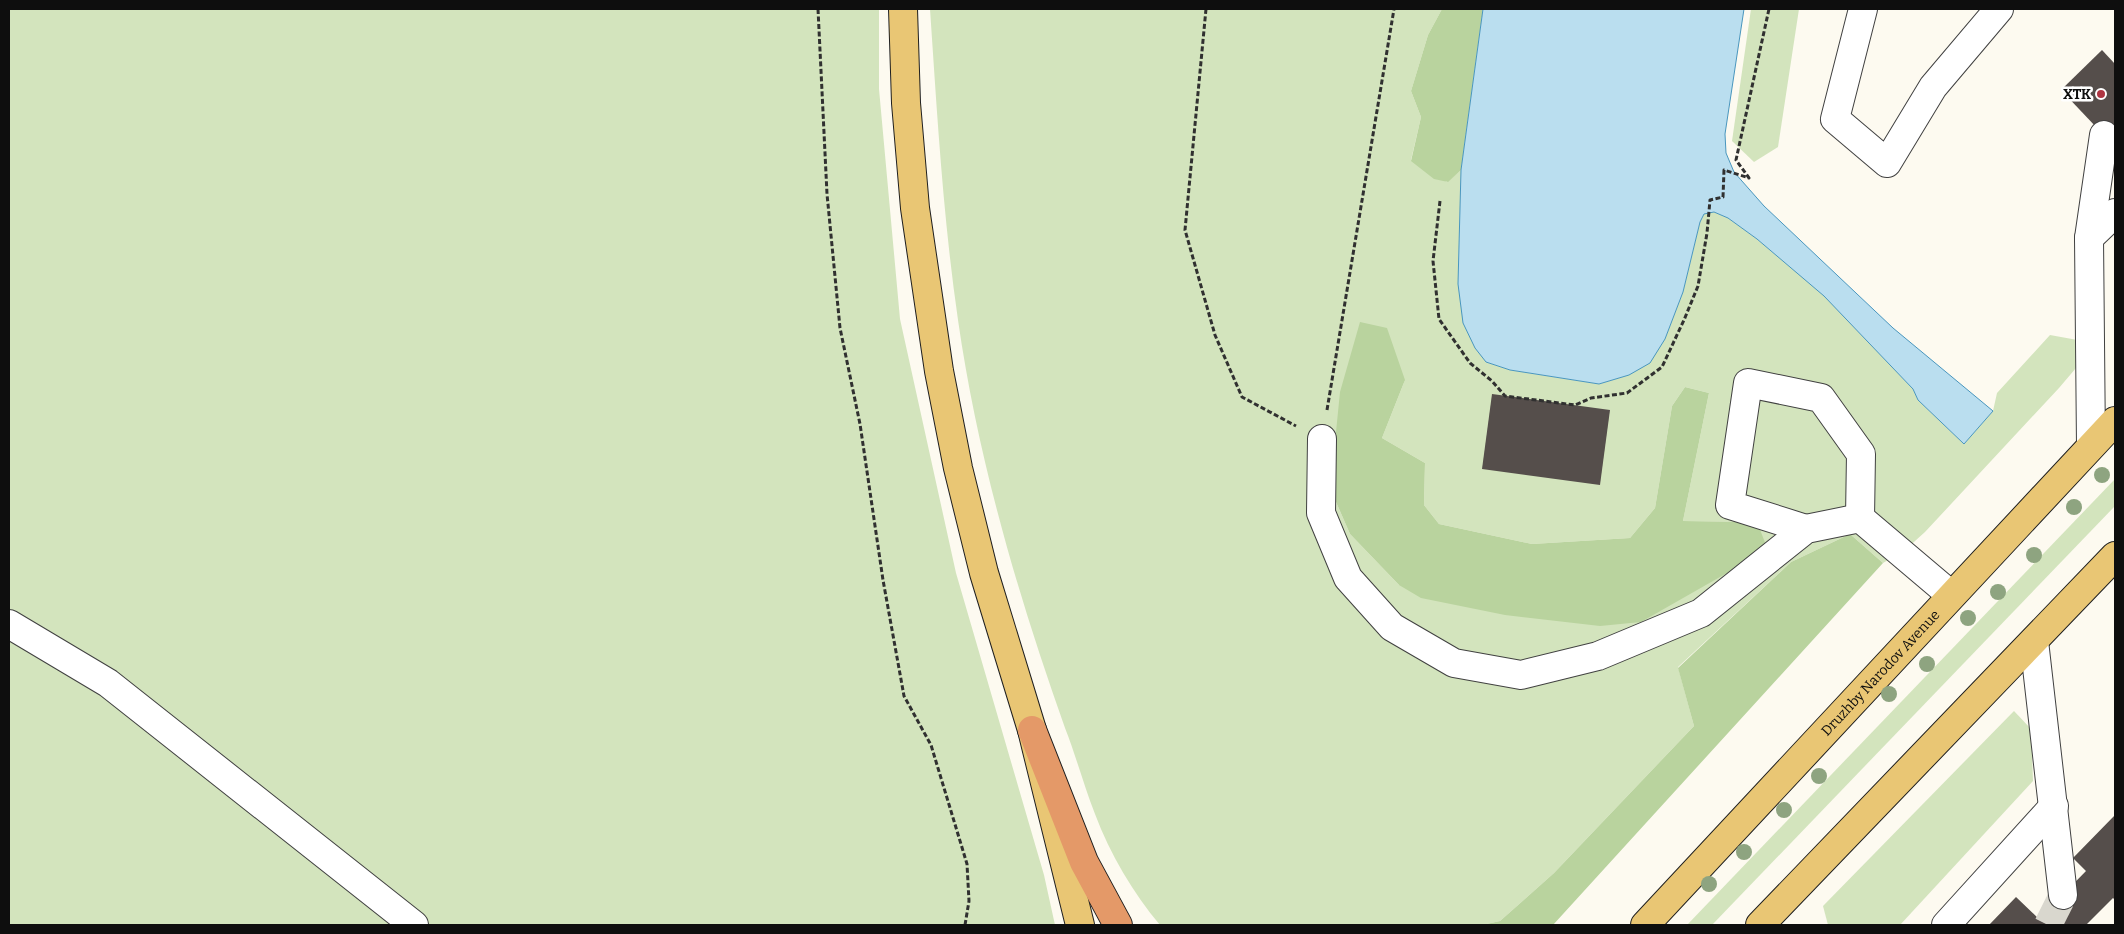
<svg xmlns="http://www.w3.org/2000/svg" width="2124" height="934" viewBox="0 0 2124 934" font-family="Bitter,serif">
  <style>
    .green { fill: #d3e4bd; fill-rule: evenodd }
    .forest { fill: #b9d39e }
    .water { fill: #badeef; stroke: #4996be }
    .building { fill: #554e4b }
    .lines { fill: none; stroke-linecap: round; stroke-linejoin: round }
    .minor-tunnel { stroke: #d9d7ce; stroke-width: 28; stroke-dasharray: 28 14; stroke-linecap: butt }
    .minor-casing { stroke: #414141; stroke-width: 30 }
    .major-casing { stroke: #1f1f1f; stroke-width: 30 }
    .highway-casing { stroke: #1f1f1f; stroke-width: 30 }
    .path { stroke: #303030; stroke-width: 3; stroke-dasharray: 5 2.5; stroke-linecap: butt }
    .minor { stroke: #fff; stroke-width: 28 }
    .major { stroke: #e9c674; stroke-width: 28 }
    .highway { stroke: #e49968; stroke-width: 28 }
    .tree { fill: #8ea480 }
    .poi-dot { fill: #ae3542; stroke: #fff; stroke-width: 2 }
    .labels { text-anchor: middle; dominant-baseline: central; stroke-width: 5; stroke-linejoin: round; paint-order: stroke }
    .poi-label { font-size: 14px; font-weight: bold; fill: #0e0e0e; stroke: #fff; text-anchor: end }
    .street-label { font-size: 14px; fill: #0e0e0e; stroke: #fff }
  </style>
  <rect width="100%" height="100%" fill="#fdfaf0"/>
  <g class="green">
    <path d="M 9,9 L 879,9 L 879,89 L 900,319 L 956,573 L 1044,875 L 1055,925 L 9,925 Z"/>
    <path d="M 930,9 L 1442,9 L 1428,35 L 1411,91 L 1421,117 L 1411,160 L 1447,182 L 1461,170 L 1458,284 L 1486,362 L 1510,370 L 1599,384 L 1629,375 L 1665,339 L 1683,292 L 1700,222 L 1704,214 L 1714,212 L 1728,218 L 1757,239 L 1824,295 L 1913,389 L 1918,400 L 1964,444 L 1993,411 L 1997,393 L 2050,335 L 2083,341 L 2076,368 L 2059,388 L 1925,532 L 1905,550 L 1883,563 L 1850,534 L 1791,562 L 1678,667 L 1694,726 L 1554,873 L 1500,921 L 1482,925 L 1160,925 C 1133,893 1110,854 1095,814 C 1084,786 1076,756 1065,728 C 1018,596 978,459 958,320 C 943,217 937,112 930,9 ZM 1405,380 L 1382,438 L 1425,463 L 1424,505 L 1439,524 L 1532,544 L 1630,538 L 1655,508 L 1672,406 L 1685,387 L 1709,393 L 1683,521 L 1757,522 L 1399,585 L 1350,534 L 1336,502 Z"/>
    <path d="M 1751,9 L 1799,9 L 1778,147 L 1754,162 L 1732,141 Z"/>
    <path d="M 2115,479 L 2115,506 L 1712,925 L 1687,925 Z"/>
    <path d="M 2014,711 L 2031,729 L 2033,781 L 1900,925 L 1828,925 L 1823,906 Z"/>
  </g>
  <g class="forest">
    <path d="M 1442,9 L 1483,9 L 1461,170 L 1448,182 L 1434,179 L 1411,161 L 1421,117 L 1411,91 L 1428,35 Z"/>
    <path d="M 1360,322 L 1387,328 L 1405,380 L 1382,438 L 1425,463 L 1424,505 L 1439,524 L 1532,544 L 1630,538 L 1655,508 L 1672,406 L 1685,387 L 1709,393 L 1683,521 L 1757,522 L 1766,545 L 1734,569 L 1641,622 L 1600,626 L 1505,615 L 1421,598 L 1399,585 L 1350,534 L 1336,502 L 1333,462 L 1340,392 Z"/>
    <path d="M 1850,534 L 1883,563 L 1553,925 L 1482,925 L 1500,921 L 1554,873 L 1694,726 L 1678,668 L 1791,562 Z"/>
  </g>
  <path class="water" d="M 1483,9 L 1744,9 L 1725,134 L 1726,153 L 1734,172 L 1764,206 L 1893,328 L 1993,411 L 1964,444 L 1918,400 L 1913,389 L 1824,296 L 1757,239 L 1728,218 L 1714,212 L 1704,214 L 1700,222 L 1683,292 L 1665,339 L 1650,363 L 1629,375 L 1599,384 L 1510,370 L 1486,362 L 1475,348 L 1463,323 L 1458,284 L 1461,170 Z"/>
  <g class="building">
    <path d="M 2102,50 L 2115,64 L 2115,147 L 2061,90 Z"/>
    <path d="M 1492,394 L 1610,410 L 1600,485 L 1482,469 Z"/>
    <path d="M 2115,815 L 2115,900 L 2113,898 L 2086,925 L 1989,925 L 2016,897 L 2039,919 L 2086,871 L 2073,858 Z"/>
  </g>
  <g class="lines">
    <path class="minor-tunnel" d="M 2048,925 L 2063,895"/>
    <g class="minor-casing">
      <g id="minor">
        <path d="M 1863,9 L 1835,119 L 1887,163 L 1933,87 L 1999,9"/>
        <path d="M 2089,238 L 2115,213"/>
        <path d="M 1322,439 L 1321,513 L 1348,578 L 1392,627 L 1454,663 L 1521,675 L 1598,656 L 1701,613 L 1806,529 L 1860,518 L 1951,595"/>
        <path d="M 2091,446 L 2089,238 L 2104,135"/>
        <path d="M 1806,529 L 1730,505 L 1748,383 L 1821,398 L 1861,454 L 1860,518"/>
        <path d="M 9,624 L 108,683 L 414,925"/>
        <path d="M 2034,641 L 2063,895"/>
        <path d="M 1946,925 L 2054,806"/>
      </g>
    </g>
    <g class="major-casing">
      <g id="major">
        <path d="M 903,9 L 906,103 L 915,208 L 939,371 L 958,468 L 984,573 L 1032,730 L 1080,925"/>
        <path id="s1" d="M 1645,925 L 2115,421"/>
        <path d="M 1760,925 L 2115,556"/>
      </g>
    </g>
    <g class="highway-casing">
      <path id="highway" d="M 1032,730 L 1084,862 L 1118,925"/>
    </g>
    <g class="path">
      <path d="M 818,9 L 827,194 L 840,328 L 860,424 L 883,580 L 904,696 L 931,745 L 967,864 L 969,901 L 965,925"/>
      <path d="M 1206,9 L 1185,230 L 1215,335 L 1242,397 L 1296,426"/>
      <path d="M 1440,201 L 1433,261 L 1439,319 L 1470,363 L 1492,381 L 1505,396 L 1575,405 L 1591,398 L 1627,393 L 1662,367 L 1684,320 L 1698,286 L 1707,233 L 1710,200 L 1723,197 L 1724,170 L 1749,178 L 1736,160 L 1769,9"/>
      <path d="M 1327,410 L 1394,9"/>
    </g>
    <use href="#minor" class="minor"/>
    <use href="#major" class="major"/>
    <use href="#highway" class="highway"/>
  </g>
  <g class="tree">
    <circle cx="2102" cy="475" r="8"/>
    <circle cx="2074" cy="507" r="8"/>
    <circle cx="2034" cy="555" r="8"/>
    <circle cx="1998" cy="592" r="8"/>
    <circle cx="1968" cy="618" r="8"/>
    <circle cx="1927" cy="664" r="8"/>
    <circle cx="1889" cy="694" r="8"/>
    <circle cx="1819" cy="776" r="8"/>
    <circle cx="1784" cy="810" r="8"/>
    <circle cx="1744" cy="852" r="8"/>
    <circle cx="1709" cy="884" r="8"/>
  </g>
  <circle class="poi-dot" cx="2101" cy="94" r="5"/>
  <g class="labels">
    <g class="poi-label">
      <text x="2091" y="94">ХТК</text>
    </g>
    <g class="street-label">
      <text stroke="none"><textPath href="#s1" startOffset="345">Druzhby Narodov Avenue</textPath></text>
    </g>
  </g>
  <rect width="2124" height="934" fill="none" stroke="#0e0e0e" stroke-width="20"/>
</svg>
